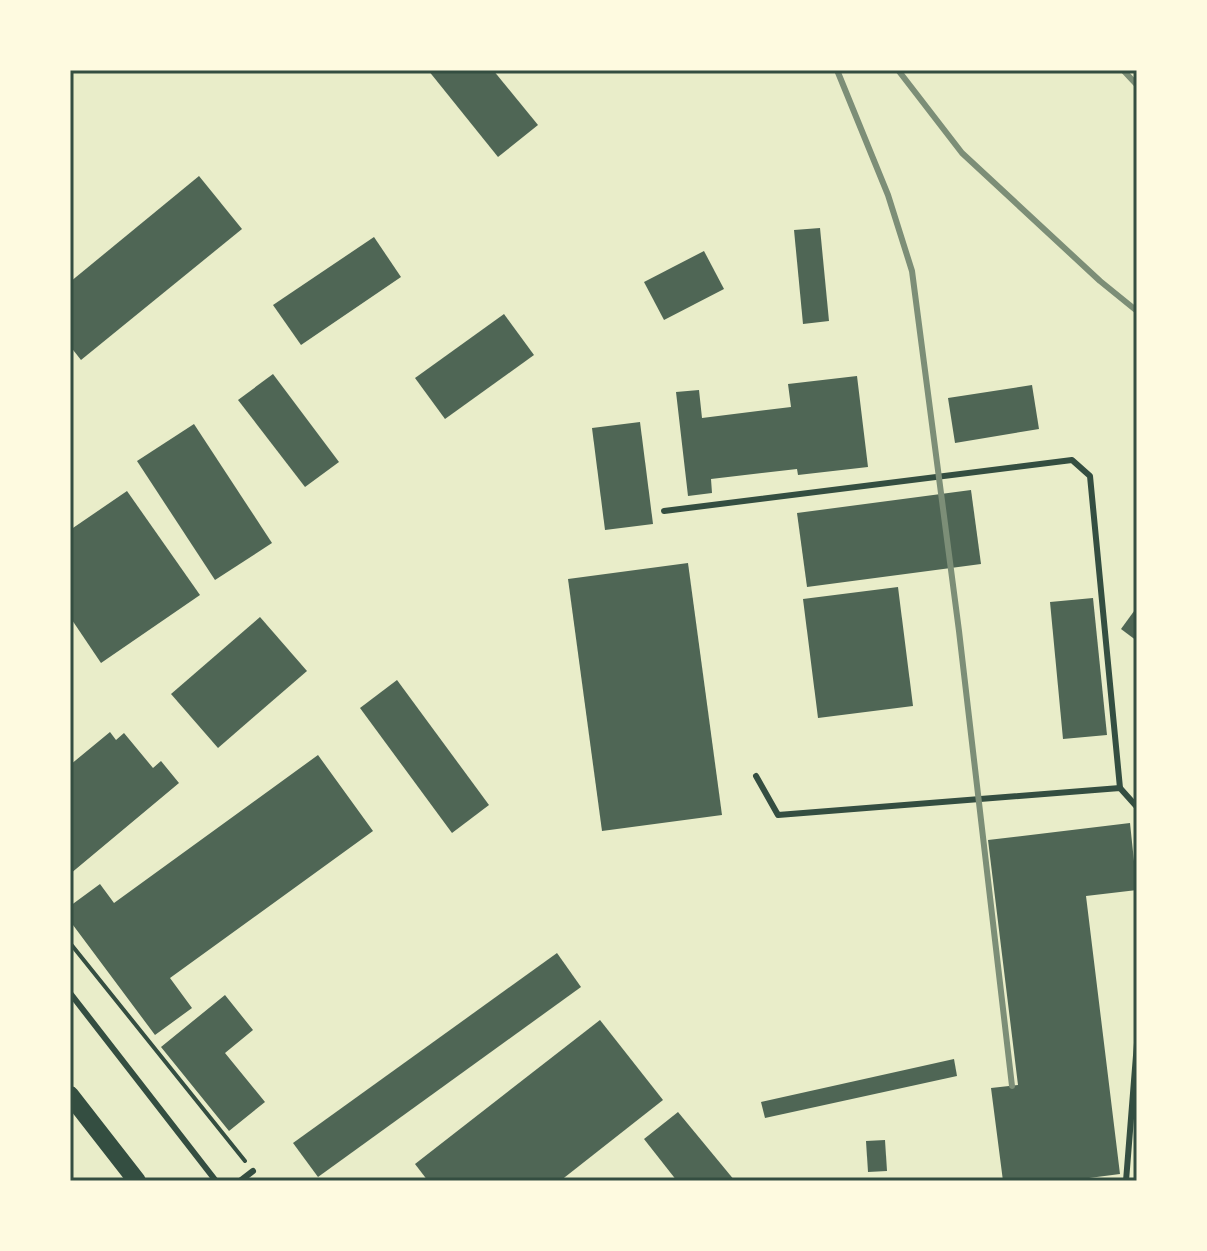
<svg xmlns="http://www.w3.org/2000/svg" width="1207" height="1251" viewBox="0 0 1207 1251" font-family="'DejaVu Sans',sans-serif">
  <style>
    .building { fill: #4f6655 }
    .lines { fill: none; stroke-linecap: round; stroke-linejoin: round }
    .path { stroke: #344e41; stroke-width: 4 }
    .service { stroke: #344e41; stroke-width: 6 }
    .primary { stroke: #344e41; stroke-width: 18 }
    .rail { stroke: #7c8e77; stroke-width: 6 }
    .neatline { fill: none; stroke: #344e41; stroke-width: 3 }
  </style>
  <rect width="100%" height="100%" fill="#e9edc9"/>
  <g class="building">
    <path d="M 428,70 L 493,70 L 538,125 L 498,157 Z"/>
    <path d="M 199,176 L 242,229 L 81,360 L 70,346 L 70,282 Z"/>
    <path d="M 820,228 L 829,321 L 803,324 L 794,230 Z"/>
    <path d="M 374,237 L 401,277 L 301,345 L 273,305 Z"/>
    <path d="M 704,251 L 724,289 L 664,320 L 644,282 Z"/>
    <path d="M 504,314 L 534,355 L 445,419 L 415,378 Z"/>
    <path d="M 273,374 L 339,462 L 305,487 L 238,400 Z"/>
    <path d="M 857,376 L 868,467 L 798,475 L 797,469 L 711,479 L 712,493 L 688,496 L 676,392 L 699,390 L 702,418 L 791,407 L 788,384 Z"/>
    <path d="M 1032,385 L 1039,429 L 955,443 L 948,398 Z"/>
    <path d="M 640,422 L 653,524 L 605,530 L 592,428 Z"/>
    <path d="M 194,424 L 272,543 L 215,580 L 137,461 Z"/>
    <path d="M 971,490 L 981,564 L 807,587 L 797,513 Z"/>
    <path d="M 127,491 L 200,595 L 101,663 L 70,617 L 70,530 Z"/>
    <path d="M 688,563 L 722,815 L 602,831 L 568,579 Z"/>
    <path d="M 898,587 L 913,706 L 818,718 L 803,599 Z"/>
    <path d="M 1093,598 L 1107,735 L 1063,739 L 1050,602 Z"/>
    <path d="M 1137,607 L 1137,641 L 1121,629 Z"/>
    <path d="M 260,617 L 307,671 L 218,748 L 171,694 Z"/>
    <path d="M 397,680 L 489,805 L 452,833 L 360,708 Z"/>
    <path d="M 110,732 L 116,740 L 124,733 L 153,768 L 161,761 L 179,783 L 70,874 L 70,765 Z"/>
    <path d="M 318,755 L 373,831 L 170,978 L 192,1008 L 155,1035 L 70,921 L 70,906 L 100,884 L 114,903 Z"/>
    <path d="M 1130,823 L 1137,890 L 1086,896 L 1120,1174 L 1066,1181 L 1003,1181 L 991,1088 L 1018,1085 L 988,840 Z"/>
    <path d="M 557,953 L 581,987 L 318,1177 L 293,1143 Z"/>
    <path d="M 225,995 L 253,1030 L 225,1053 L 265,1102 L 229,1131 L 161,1047 Z"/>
    <path d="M 600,1020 L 663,1100 L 560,1181 L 428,1181 L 415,1164 Z"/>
    <path d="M 954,1059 L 957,1076 L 765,1118 L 761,1102 Z"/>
    <path d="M 678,1112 L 735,1181 L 677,1181 L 644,1139 Z"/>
    <path d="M 885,1140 L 887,1171 L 868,1172 L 866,1141 Z"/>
  </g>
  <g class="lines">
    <path class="path" d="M 70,943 L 245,1161"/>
    <g class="service">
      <path d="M 664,511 L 1072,460 L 1090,476 L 1120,788"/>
      <path d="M 756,776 L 778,815 L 1120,788 L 1137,807"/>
      <path d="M 70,993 L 216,1181"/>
      <path d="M 240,1181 L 253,1171"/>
      <path d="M 1126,1181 L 1137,1043"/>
    </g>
    <path class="primary" d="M 70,1095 L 137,1181"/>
    <g class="rail">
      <path d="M 837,70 L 888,195 L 912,271 L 959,631 L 1012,1086"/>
      <path d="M 898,70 L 962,153 L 1100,281 L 1137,311"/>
      <path d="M 1123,70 L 1137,85"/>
    </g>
  </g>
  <rect width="1207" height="1251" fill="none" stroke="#fefae0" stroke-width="144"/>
  <rect x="72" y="72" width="1063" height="1107" class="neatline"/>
</svg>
